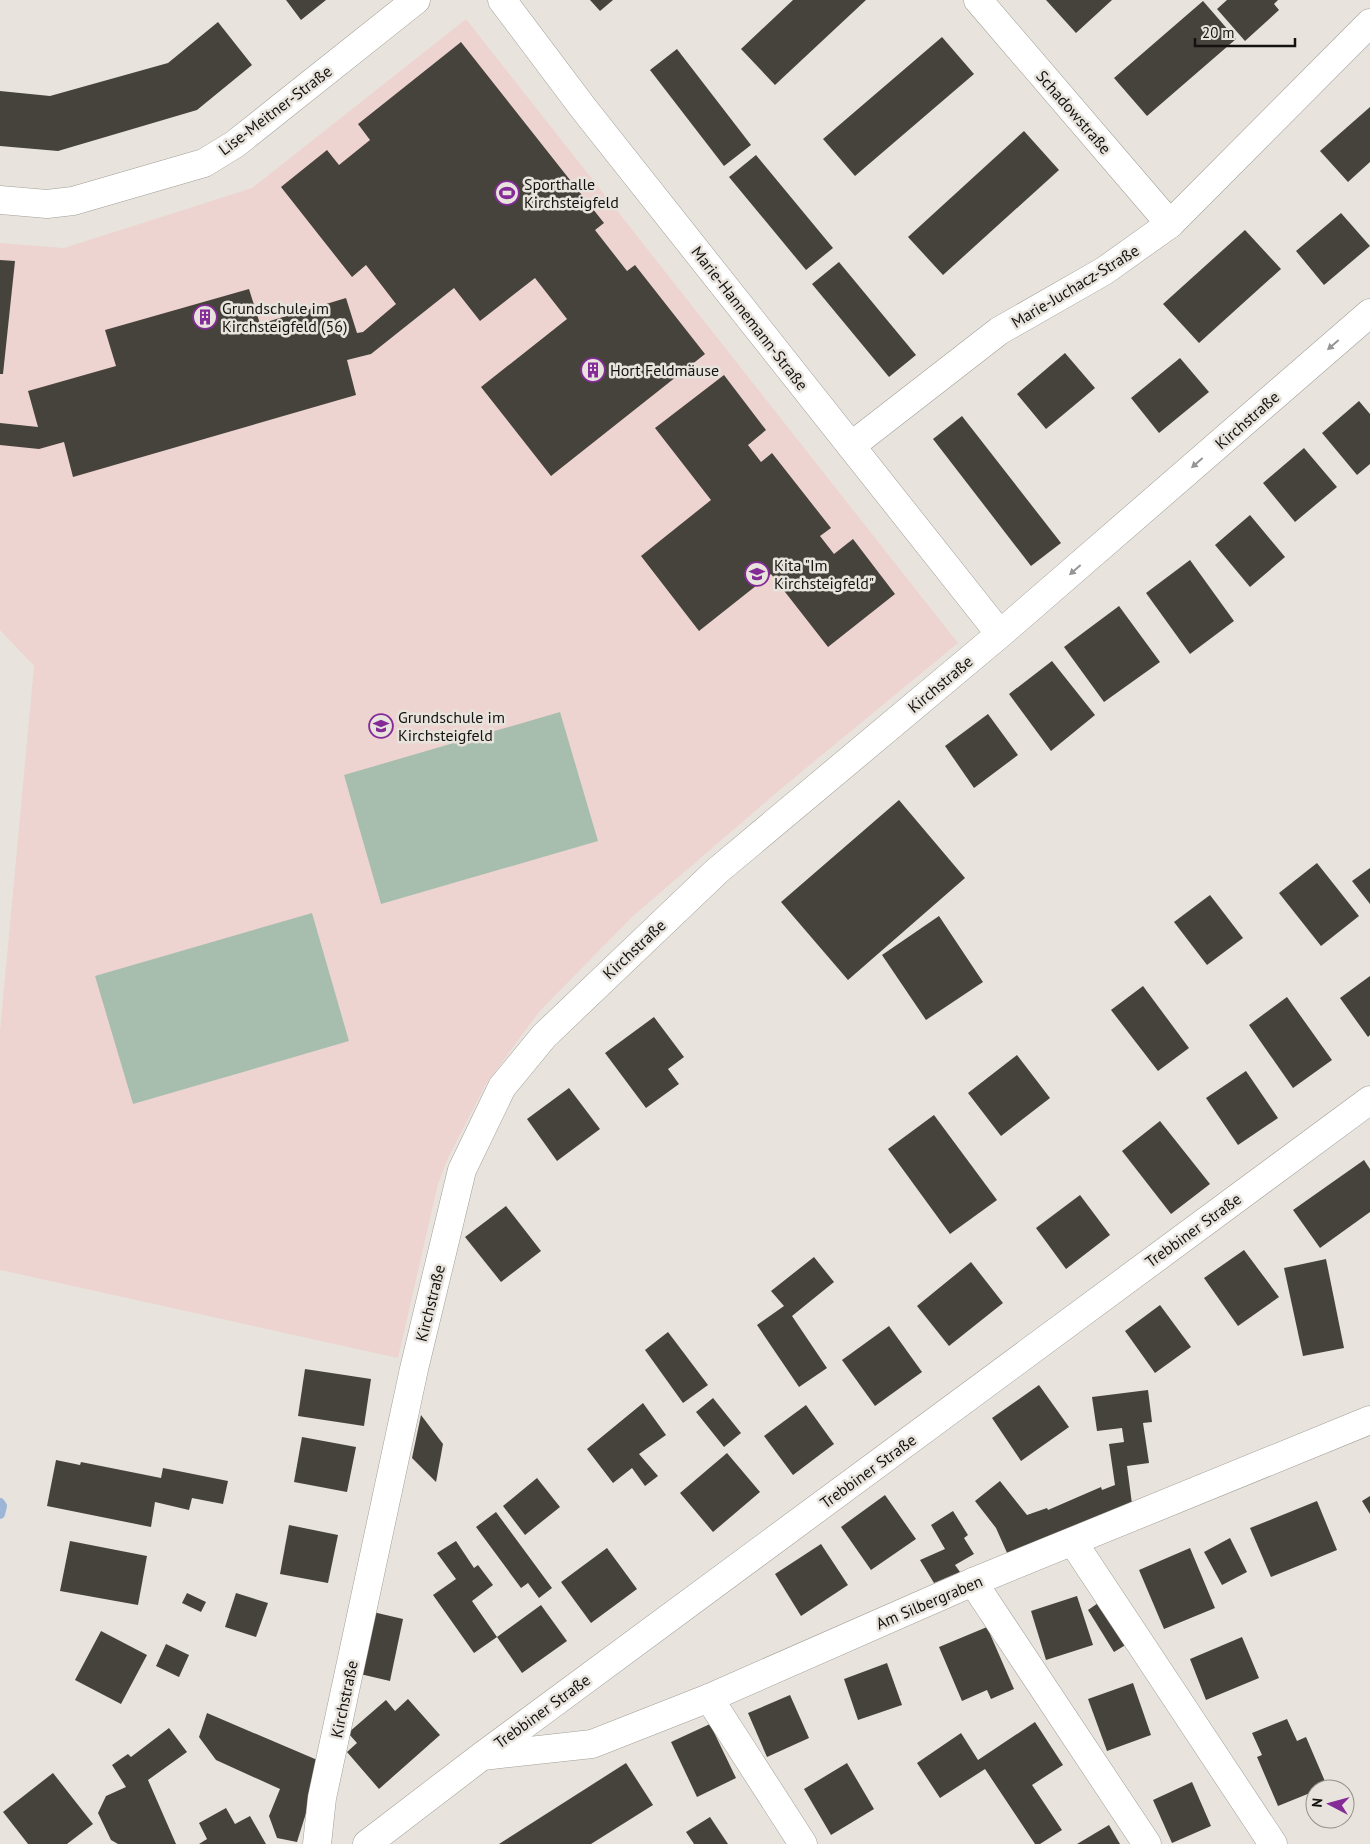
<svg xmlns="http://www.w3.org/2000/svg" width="1370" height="1844" viewBox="0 0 1370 1844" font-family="'PT Sans',sans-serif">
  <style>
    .education { fill: #eed4d0 }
    .green { fill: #a7beaf }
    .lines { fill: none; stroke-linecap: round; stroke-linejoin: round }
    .stream { stroke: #9db6d7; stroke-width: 10 }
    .building { fill: #46433d }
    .minor-casing { stroke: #a29e97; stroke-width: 29 }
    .minor { stroke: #fff; stroke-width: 28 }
    .oneway { fill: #969594 }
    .labels { text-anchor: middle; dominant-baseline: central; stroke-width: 5; stroke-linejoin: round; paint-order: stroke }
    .street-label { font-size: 16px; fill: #151311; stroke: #e8e4dd }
    .poi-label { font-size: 16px; fill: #151311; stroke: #e8e4dd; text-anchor: start }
  </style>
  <rect width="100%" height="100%" fill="#e8e4dd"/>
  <path class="education" d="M 466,19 L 958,643 L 782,788 L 632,917 L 539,1012 L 486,1084 L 448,1158 L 438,1184 L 398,1358 L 0,1270 L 0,1031 L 34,666 L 0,630 L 0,243 L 64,248 L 252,188 Z"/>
  <g class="green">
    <path d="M 560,712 L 598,841 L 381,904 L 344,775 Z"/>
    <path d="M 312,913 L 349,1041 L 133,1104 L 95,976 Z"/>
  </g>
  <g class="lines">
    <path class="stream" d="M 0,1503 L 2,1506 L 0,1514"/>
  </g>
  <g class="building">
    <path d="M 286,0 L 326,0 L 301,20 Z"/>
    <path d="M 590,0 L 613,0 L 600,11 Z"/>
    <path d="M 793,0 L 866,0 L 775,85 L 741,49 Z"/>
    <path d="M 1046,0 L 1112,0 L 1076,33 Z"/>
    <path d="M 1227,0 L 1278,0 L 1274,4 L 1279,10 L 1245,41 L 1217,9 Z"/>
    <path d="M 1203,1 L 1236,39 L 1147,116 L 1114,78 Z"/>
    <path d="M 218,22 L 252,65 L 197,110 L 58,151 L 0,146 L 0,91 L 50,96 L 168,63 Z"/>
    <path d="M 942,37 L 974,74 L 855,176 L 823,139 Z"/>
    <path d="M 461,42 L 604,223 L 595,230 L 627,271 L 635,265 L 705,354 L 551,476 L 481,387 L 567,319 L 535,278 L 480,321 L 454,288 L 371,354 L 347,360 L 356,395 L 73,477 L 64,442 L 39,449 L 0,445 L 0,423 L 38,427 L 28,391 L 116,366 L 105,330 L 249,289 L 260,324 L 346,298 L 357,333 L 363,332 L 396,304 L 366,265 L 352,277 L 281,187 L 327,150 L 339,165 L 370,140 L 358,124 Z"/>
    <path d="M 677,49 L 751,145 L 724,166 L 650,70 Z"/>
    <path d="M 1370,107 L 1370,162 L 1348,182 L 1320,151 Z"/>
    <path d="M 1024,131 L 1059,170 L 943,275 L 908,237 Z"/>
    <path d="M 756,155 L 833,248 L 806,270 L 729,177 Z"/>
    <path d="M 1341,213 L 1370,246 L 1324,285 L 1296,251 Z"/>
    <path d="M 1245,230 L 1281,269 L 1199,343 L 1163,304 Z"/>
    <path d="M 0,260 L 15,261 L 3,374 L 0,374 Z"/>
    <path d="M 839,262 L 916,355 L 889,377 L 812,284 Z"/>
    <path d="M 1065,353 L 1095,388 L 1046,429 L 1017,394 Z"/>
    <path d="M 1180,358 L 1209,392 L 1159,433 L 1131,398 Z"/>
    <path d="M 724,375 L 766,430 L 748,445 L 761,462 L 772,453 L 831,528 L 820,536 L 834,554 L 853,539 L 895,594 L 828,647 L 771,574 L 699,631 L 641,556 L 711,500 L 655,428 Z"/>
    <path d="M 1359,401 L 1370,414 L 1370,464 L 1357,475 L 1322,433 Z"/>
    <path d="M 962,416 L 1061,543 L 1031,566 L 933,439 Z"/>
    <path d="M 1304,448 L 1337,487 L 1295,522 L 1263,483 Z"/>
    <path d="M 1250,515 L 1285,557 L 1250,587 L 1215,545 Z"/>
    <path d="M 1190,560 L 1234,621 L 1190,654 L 1146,593 Z"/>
    <path d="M 1119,606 L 1160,662 L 1104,702 L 1064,647 Z"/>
    <path d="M 1052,661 L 1095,715 L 1051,751 L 1009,694 Z"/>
    <path d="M 988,714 L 1018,755 L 974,788 L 945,746 Z"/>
    <path d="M 899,800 L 965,878 L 848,980 L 781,902 Z"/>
    <path d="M 1317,863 L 1359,916 L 1321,946 L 1279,893 Z"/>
    <path d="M 1370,868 L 1370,904 L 1352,881 Z"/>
    <path d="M 1210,895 L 1243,938 L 1207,965 L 1174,922 Z"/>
    <path d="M 939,916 L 983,982 L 926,1020 L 882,955 Z"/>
    <path d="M 1370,976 L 1370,1035 L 1368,1037 L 1340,998 Z"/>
    <path d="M 1143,986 L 1189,1048 L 1158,1071 L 1111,1010 Z"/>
    <path d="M 1287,997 L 1332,1060 L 1293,1088 L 1249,1025 Z"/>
    <path d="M 654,1017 L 684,1057 L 668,1069 L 679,1084 L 646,1108 L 605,1053 Z"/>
    <path d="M 1017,1055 L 1050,1098 L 1001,1136 L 968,1093 Z"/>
    <path d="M 1246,1071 L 1278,1118 L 1238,1145 L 1206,1098 Z"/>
    <path d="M 569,1088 L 600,1129 L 557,1161 L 527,1119 Z"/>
    <path d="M 934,1115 L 997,1200 L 950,1234 L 888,1149 Z"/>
    <path d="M 1160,1121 L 1210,1184 L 1171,1214 L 1122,1151 Z"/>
    <path d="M 1364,1160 L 1370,1169 L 1370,1212 L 1320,1248 L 1293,1210 Z"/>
    <path d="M 1080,1195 L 1110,1235 L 1066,1269 L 1036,1228 Z"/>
    <path d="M 506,1206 L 541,1251 L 501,1282 L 465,1237 Z"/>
    <path d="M 1244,1250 L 1279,1297 L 1238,1326 L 1204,1278 Z"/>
    <path d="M 814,1257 L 834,1282 L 792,1316 L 827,1368 L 799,1387 L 757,1325 L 784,1306 L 771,1291 Z"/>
    <path d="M 1326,1259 L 1344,1348 L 1303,1356 L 1284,1268 Z"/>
    <path d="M 971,1262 L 1003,1303 L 949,1346 L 917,1306 Z"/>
    <path d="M 1160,1305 L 1191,1347 L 1155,1373 L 1125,1331 Z"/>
    <path d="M 889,1326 L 922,1372 L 875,1406 L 842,1360 Z"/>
    <path d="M 668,1332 L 708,1385 L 683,1403 L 645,1350 Z"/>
    <path d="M 305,1369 L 371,1379 L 364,1426 L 298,1416 Z"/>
    <path d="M 1039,1385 L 1069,1427 L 1021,1461 L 992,1418 Z"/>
    <path d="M 1148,1390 L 1152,1422 L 1143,1423 L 1149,1463 L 1127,1466 L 1132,1504 L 1008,1555 L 996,1528 L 975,1501 L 1000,1481 L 1027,1515 L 1047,1508 L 1048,1510 L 1101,1487 L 1102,1490 L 1115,1485 L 1109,1444 L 1124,1442 L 1122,1428 L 1097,1431 L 1092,1397 Z"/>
    <path d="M 713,1398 L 741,1433 L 724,1447 L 696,1412 Z"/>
    <path d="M 643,1403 L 666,1435 L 639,1454 L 658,1476 L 645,1486 L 632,1468 L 613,1483 L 587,1449 Z"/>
    <path d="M 806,1405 L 834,1444 L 793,1475 L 764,1436 Z"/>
    <path d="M 421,1415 L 443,1444 L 436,1482 L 412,1458 Z"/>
    <path d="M 302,1437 L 356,1447 L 347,1492 L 294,1482 Z"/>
    <path d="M 727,1453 L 760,1492 L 713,1532 L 680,1493 Z"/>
    <path d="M 56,1460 L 80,1465 L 81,1462 L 161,1478 L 163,1468 L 228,1481 L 223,1504 L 192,1498 L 189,1510 L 155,1502 L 151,1527 L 47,1506 Z"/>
    <path d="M 537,1478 L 560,1507 L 525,1535 L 503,1506 Z"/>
    <path d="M 885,1495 L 916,1539 L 871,1570 L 841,1527 Z"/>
    <path d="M 1370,1496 L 1370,1514 L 1362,1501 Z"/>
    <path d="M 1317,1501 L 1337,1550 L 1271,1577 L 1250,1528 Z"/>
    <path d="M 953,1511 L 968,1535 L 964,1538 L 974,1554 L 955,1565 L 960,1572 L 934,1583 L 920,1560 L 945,1549 L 931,1525 Z"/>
    <path d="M 496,1512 L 552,1588 L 539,1598 L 528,1583 L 521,1588 L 476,1527 Z"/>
    <path d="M 289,1525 L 338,1535 L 328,1583 L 280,1574 Z"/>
    <path d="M 1230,1538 L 1247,1572 L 1222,1585 L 1204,1552 Z"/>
    <path d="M 70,1541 L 147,1556 L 138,1605 L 60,1591 Z"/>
    <path d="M 456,1541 L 474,1568 L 478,1565 L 493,1585 L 472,1601 L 497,1637 L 474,1653 L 433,1595 L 456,1579 L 437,1553 Z"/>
    <path d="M 821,1544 L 848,1585 L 801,1616 L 775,1574 Z"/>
    <path d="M 607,1548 L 637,1589 L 591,1623 L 561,1582 Z"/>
    <path d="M 1190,1548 L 1215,1608 L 1164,1629 L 1139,1570 Z"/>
    <path d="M 187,1593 L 206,1602 L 201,1612 L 182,1603 Z"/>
    <path d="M 236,1593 L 268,1603 L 256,1637 L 225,1627 Z"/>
    <path d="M 1077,1596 L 1093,1645 L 1046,1660 L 1031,1611 Z"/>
    <path d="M 1104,1599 L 1132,1641 L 1114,1652 L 1088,1610 Z"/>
    <path d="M 541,1605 L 567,1641 L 522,1673 L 497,1637 Z"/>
    <path d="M 373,1612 L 403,1619 L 390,1681 L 360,1674 Z"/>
    <path d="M 987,1627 L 1014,1689 L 991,1699 L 987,1690 L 962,1701 L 939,1647 Z"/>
    <path d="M 101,1631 L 147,1655 L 121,1704 L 75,1680 Z"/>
    <path d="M 1242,1637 L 1259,1678 L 1206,1700 L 1190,1659 Z"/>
    <path d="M 166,1644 L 189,1655 L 179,1677 L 156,1666 Z"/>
    <path d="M 887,1663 L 902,1705 L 858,1720 L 844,1679 Z"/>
    <path d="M 1133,1683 L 1151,1735 L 1107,1751 L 1088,1699 Z"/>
    <path d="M 790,1695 L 809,1738 L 767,1757 L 748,1713 Z"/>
    <path d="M 408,1699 L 440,1735 L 379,1789 L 347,1752 L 357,1743 L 348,1733 L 386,1700 L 395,1711 Z"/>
    <path d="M 207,1713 L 322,1762 L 297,1842 L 277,1838 L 269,1816 L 280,1789 L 216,1760 L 199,1737 Z"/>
    <path d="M 1287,1719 L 1297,1741 L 1306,1737 L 1327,1786 L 1315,1789 L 1315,1791 L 1278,1806 L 1257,1757 L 1262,1755 L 1252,1733 Z"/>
    <path d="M 1035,1722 L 1063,1765 L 1032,1785 L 1062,1830 L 1040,1844 L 1035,1844 L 985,1769 L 940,1798 L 917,1763 L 961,1733 L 978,1760 Z"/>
    <path d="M 710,1724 L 736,1778 L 697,1797 L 671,1742 Z"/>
    <path d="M 169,1728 L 187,1752 L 148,1780 L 176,1844 L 118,1844 L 111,1840 L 98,1813 L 106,1796 L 126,1787 L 112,1765 L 128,1754 L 131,1757 Z"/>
    <path d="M 626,1763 L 653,1805 L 591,1844 L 499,1844 Z"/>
    <path d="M 847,1763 L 874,1809 L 831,1835 L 804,1789 Z"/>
    <path d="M 53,1773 L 93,1824 L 67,1844 L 28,1844 L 3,1812 Z"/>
    <path d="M 1192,1782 L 1211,1826 L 1172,1843 L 1153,1800 Z"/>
    <path d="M 226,1808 L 235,1824 L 250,1816 L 266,1844 L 199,1844 L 207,1839 L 199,1823 Z"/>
    <path d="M 710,1817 L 728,1844 L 694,1844 L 686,1832 Z"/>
    <path d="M 1109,1825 L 1120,1844 L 1077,1844 Z"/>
  </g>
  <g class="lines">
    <g class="minor-casing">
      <g id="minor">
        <path d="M 502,0 L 584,109 L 1000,634"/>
        <path d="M 978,0 L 1170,224"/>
        <path d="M 0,200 L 47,204 L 73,201 L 204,163 L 235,144 L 416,0"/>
        <path d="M 851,446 L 999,331 L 1104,271 L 1170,224 L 1370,23"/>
        <path d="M 1073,1542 L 1273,1844"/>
        <path d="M 973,1582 L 1147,1844"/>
        <path d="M 709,1698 L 803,1844"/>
        <path d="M 483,1756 L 592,1744 L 709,1698 L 973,1582 L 1370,1420"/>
        <path d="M 317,1844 L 322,1798 L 414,1369 L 462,1170 L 502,1087 L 544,1036 L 717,871 L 1000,634 L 1370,313"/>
        <path d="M 367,1844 L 482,1756 L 1370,1100"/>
      </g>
    </g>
    <use href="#minor" class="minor"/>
  </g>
  <defs><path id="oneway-solid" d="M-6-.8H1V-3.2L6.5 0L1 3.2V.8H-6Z" transform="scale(1.25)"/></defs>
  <g class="oneway">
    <use href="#oneway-solid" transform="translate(1333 345) rotate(139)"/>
    <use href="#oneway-solid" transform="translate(1197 463) rotate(139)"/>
    <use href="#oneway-solid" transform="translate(1075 570) rotate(139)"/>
  </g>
  <defs>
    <g id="stadium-ring" transform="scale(1.25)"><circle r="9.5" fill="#e8e4dd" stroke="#842b98" stroke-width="1.5"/><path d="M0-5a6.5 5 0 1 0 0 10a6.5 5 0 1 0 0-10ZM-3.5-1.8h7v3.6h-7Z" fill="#842b98"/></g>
    <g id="building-ring" transform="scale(1.25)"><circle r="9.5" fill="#e8e4dd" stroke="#842b98" stroke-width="1.5"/><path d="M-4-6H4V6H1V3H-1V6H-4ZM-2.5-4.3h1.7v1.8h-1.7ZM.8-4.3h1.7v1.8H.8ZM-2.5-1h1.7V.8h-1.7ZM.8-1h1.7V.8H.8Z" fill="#842b98"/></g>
    <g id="school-ring" transform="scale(1.25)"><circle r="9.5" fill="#e8e4dd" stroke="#842b98" stroke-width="1.5"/><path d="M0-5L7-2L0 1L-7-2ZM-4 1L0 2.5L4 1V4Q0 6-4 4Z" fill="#842b98"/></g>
  </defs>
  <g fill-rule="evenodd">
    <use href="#stadium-ring" x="507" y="193"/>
    <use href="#building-ring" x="205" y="317"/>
    <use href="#building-ring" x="593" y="370"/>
    <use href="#school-ring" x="757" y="574"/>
    <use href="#school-ring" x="381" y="726"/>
  </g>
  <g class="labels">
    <g class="street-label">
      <text transform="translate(275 110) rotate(-37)">Lise-Meitner-Straße</text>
      <text transform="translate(1074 112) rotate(49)">Schadowstraße</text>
      <text transform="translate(1075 286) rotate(-31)">Marie-Juchacz-Straße</text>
      <text transform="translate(750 318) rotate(52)">Marie-Hannemann-Straße</text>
      <text transform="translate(1247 420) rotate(-41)">Kirchstraße</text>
      <text transform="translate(940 684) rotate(-40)">Kirchstraße</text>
      <text transform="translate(634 949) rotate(-43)">Kirchstraße</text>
      <text transform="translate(1193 1230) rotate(-36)">Trebbiner Straße</text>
      <text transform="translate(430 1303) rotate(-76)">Kirchstraße</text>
      <text transform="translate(868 1471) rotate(-36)">Trebbiner Straße</text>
      <text transform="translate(929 1602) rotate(-23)">Am Silbergraben</text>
      <text transform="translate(344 1699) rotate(-78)">Kirchstraße</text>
      <text transform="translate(542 1711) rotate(-36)">Trebbiner Straße</text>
    </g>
    <g class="poi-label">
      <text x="524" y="184">Sporthalle<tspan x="524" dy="18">Kirchsteigfeld</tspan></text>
      <text x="222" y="308">Grundschule im<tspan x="222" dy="18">Kirchsteigfeld (56)</tspan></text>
      <text x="610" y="370">Hort Feldmäuse</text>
      <text x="774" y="565">Kita "Im<tspan x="774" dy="18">Kirchsteigfeld"</tspan></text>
      <text x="398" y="717">Grundschule im<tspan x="398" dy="18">Kirchsteigfeld</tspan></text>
    </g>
  </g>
  <g transform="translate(1330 1804) rotate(276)"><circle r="24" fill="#e8e4dd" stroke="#94908b"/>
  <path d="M0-4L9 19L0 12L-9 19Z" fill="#842b98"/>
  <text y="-8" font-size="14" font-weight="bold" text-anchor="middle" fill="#151311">N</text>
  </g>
  <path d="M1195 38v8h100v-8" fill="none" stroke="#151311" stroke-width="2.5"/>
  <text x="1202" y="38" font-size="15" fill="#151311" stroke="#e8e4dd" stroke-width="4" paint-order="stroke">20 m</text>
</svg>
